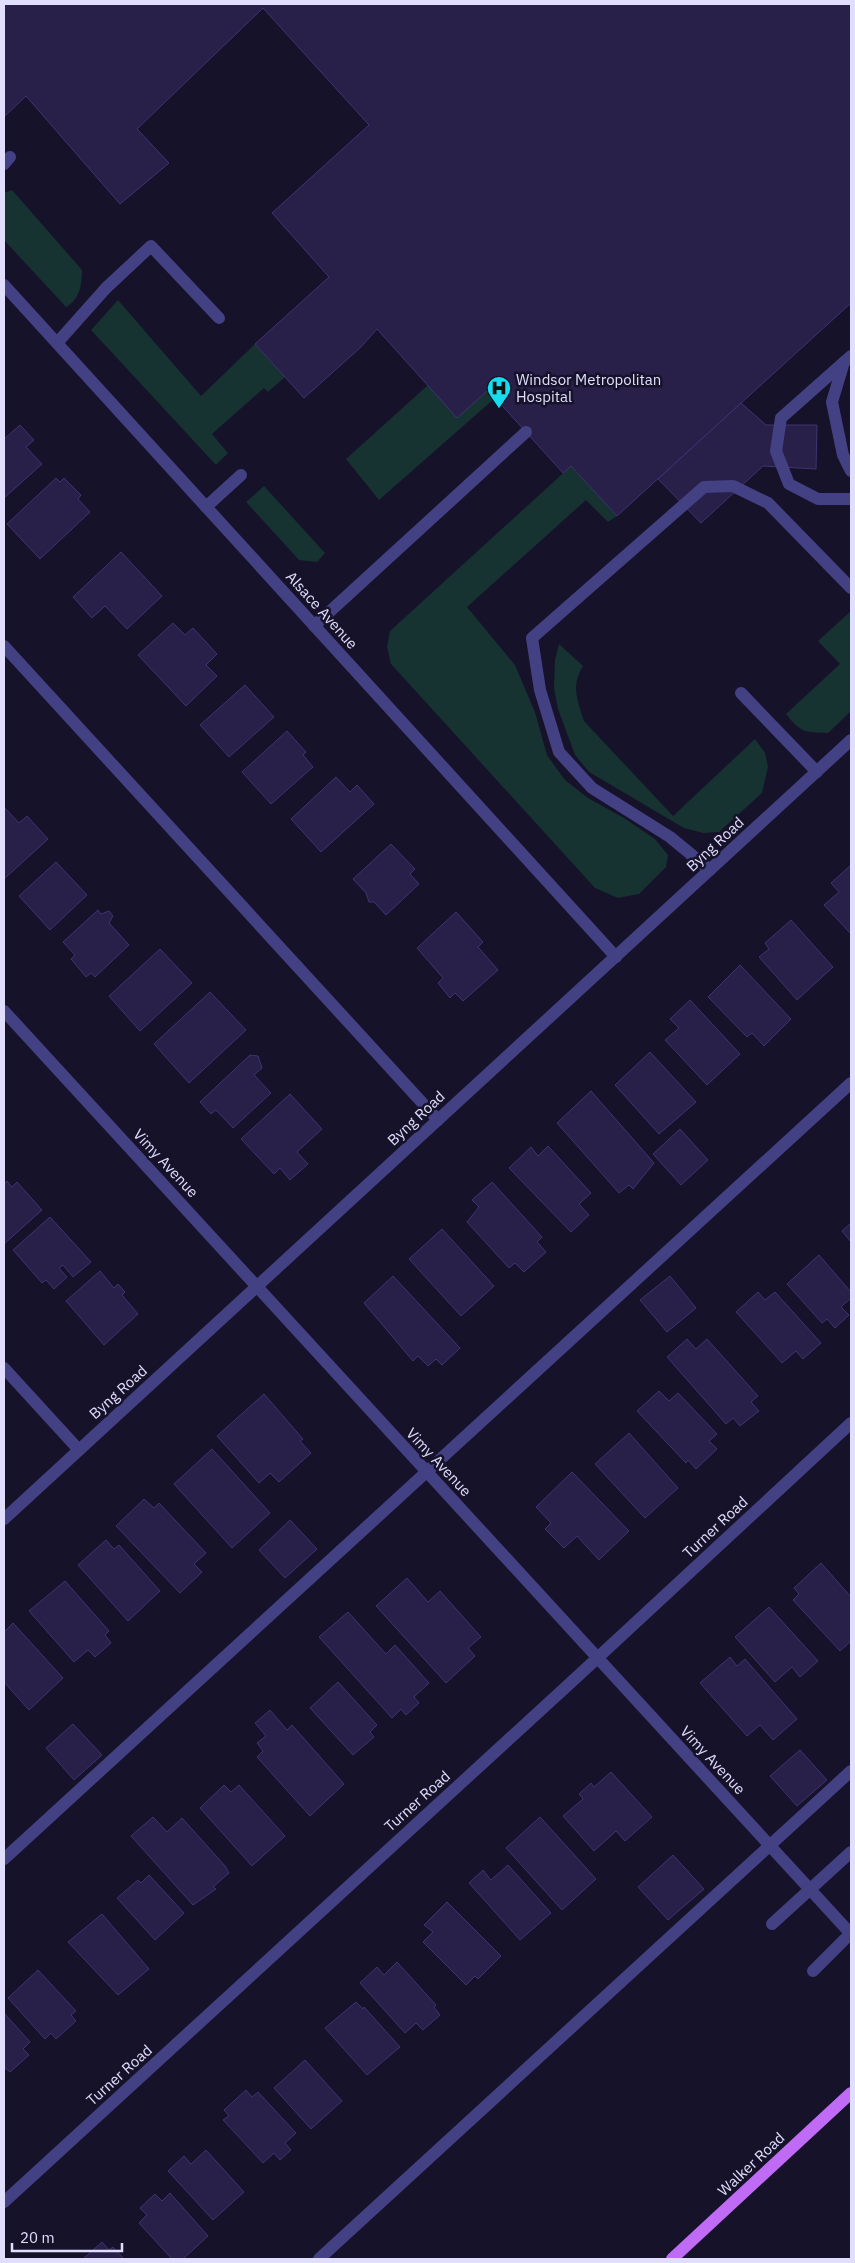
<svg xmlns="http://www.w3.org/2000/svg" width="855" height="2263" viewBox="0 0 855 2263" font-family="'IBM Plex Sans',sans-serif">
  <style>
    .green { fill: #163231 }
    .building { fill: #282048; stroke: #3f3373 }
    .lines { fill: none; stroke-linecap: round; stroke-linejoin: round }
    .minor { stroke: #434184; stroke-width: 12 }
    .major { stroke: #c06bf5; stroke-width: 12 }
    .labels { text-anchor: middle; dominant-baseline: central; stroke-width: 5; stroke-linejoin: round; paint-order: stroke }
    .poi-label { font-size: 15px; fill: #e0ddfd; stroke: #161229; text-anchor: start }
    .street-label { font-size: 15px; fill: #e0ddfd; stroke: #161229 }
  </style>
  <rect width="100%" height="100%" fill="#161229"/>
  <g class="green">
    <path d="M 12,190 L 82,270 C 82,284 80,299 66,307 L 4,240 L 4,193 Z"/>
    <path d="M 118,300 L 201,396 L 255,344 L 285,377 L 268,392 L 264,388 L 212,434 L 228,453 L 216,465 L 91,330 Z"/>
    <path d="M 428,385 L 488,390 L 495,398 L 379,500 L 346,459 Z"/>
    <path d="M 571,466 L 617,516 L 608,522 L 586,500 L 467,607 L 515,665 L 535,712 L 547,755 L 565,780 L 588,798 L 624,818 L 655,839 L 668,855 L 666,867 L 639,894 L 618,898 L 595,888 L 391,664 L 387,647 L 390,631 Z"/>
    <path d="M 264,486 L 325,553 L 317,562 L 299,560 L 246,502 Z"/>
    <path d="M 851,611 L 851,711 L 828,733 C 804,732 801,733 786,714 L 840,664 L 818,641 Z"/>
    <path d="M 559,644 L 583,666 C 571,686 577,699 584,721 L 673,816 L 755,739 L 765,753 L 768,767 L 762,793 L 719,832 L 703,833 L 684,828 L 589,772 L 575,755 L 558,709 L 554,688 L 555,660 Z"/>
  </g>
  <g class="building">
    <path d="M 4,4 L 851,4 L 851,303 L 617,516 L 571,466 L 563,473 L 488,390 L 457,418 L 377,329 L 361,347 L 304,398 L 255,344 L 329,277 L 272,213 L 369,125 L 263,8 L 137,129 L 169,163 L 120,204 L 26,96 L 4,117 Z"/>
    <path d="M 741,403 L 766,425 L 817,425 L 816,469 L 763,466 L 701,523 L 658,479 Z"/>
    <path d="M 20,425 L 34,440 L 26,447 L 42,464 L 4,498 L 4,439 Z"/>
    <path d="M 56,478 L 60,482 L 64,478 L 81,495 L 78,499 L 90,512 L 40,559 L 7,524 Z"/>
    <path d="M 121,552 L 162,596 L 127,629 L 105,606 L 92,618 L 73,597 Z"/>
    <path d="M 173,623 L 185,635 L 193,628 L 217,654 L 206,665 L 217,676 L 186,706 L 138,655 Z"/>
    <path d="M 245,685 L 274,717 L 229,757 L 200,725 Z"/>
    <path d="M 287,731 L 306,752 L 303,755 L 313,767 L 271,804 L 242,772 Z"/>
    <path d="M 336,777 L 350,792 L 357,785 L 374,804 L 321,852 L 291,819 Z"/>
    <path d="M 4,807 L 19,823 L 27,816 L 48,839 L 4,879 Z"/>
    <path d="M 391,844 L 415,869 L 410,874 L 419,884 L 386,915 L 374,902 L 369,902 L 366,893 L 353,879 Z"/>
    <path d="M 56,862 L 87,895 L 50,930 L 19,896 Z"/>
    <path d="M 851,865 L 851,934 L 824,905 L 839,892 L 831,883 Z"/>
    <path d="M 98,910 L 101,914 L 109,911 L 113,916 L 109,923 L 129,945 L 95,977 L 91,973 L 86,977 L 71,959 L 75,955 L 63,942 Z"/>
    <path d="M 456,912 L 483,942 L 478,947 L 498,970 L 463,1001 L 455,993 L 450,998 L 438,983 L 443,978 L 417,948 Z"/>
    <path d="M 791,920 L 833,967 L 797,1000 L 759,957 L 769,949 L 765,943 Z"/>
    <path d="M 160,949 L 192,983 L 140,1031 L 109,996 Z"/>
    <path d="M 740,965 L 791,1019 L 764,1046 L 752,1033 L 747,1037 L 708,997 Z"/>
    <path d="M 210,992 L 246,1030 L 189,1083 L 154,1044 Z"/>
    <path d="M 690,1000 L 740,1054 L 707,1085 L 665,1040 L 679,1028 L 670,1019 Z"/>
    <path d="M 650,1052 L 696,1102 L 659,1134 L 615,1085 Z"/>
    <path d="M 250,1055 L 258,1056 L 262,1068 L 254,1075 L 271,1093 L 233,1128 L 216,1110 L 211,1114 L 200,1102 Z"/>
    <path d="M 591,1091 L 654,1163 L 633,1189 L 629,1185 L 619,1193 L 557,1123 Z"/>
    <path d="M 290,1094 L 322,1129 L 297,1152 L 308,1164 L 290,1180 L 280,1168 L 274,1174 L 241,1139 Z"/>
    <path d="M 680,1129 L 708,1160 L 681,1185 L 653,1154 Z"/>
    <path d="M 548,1146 L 591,1193 L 579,1204 L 589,1215 L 571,1232 L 509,1168 L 531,1147 L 538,1156 Z"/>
    <path d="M 7,1181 L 12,1187 L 17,1182 L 42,1210 L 4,1244 L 4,1184 Z"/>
    <path d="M 492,1182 L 542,1237 L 537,1242 L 546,1252 L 524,1272 L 515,1263 L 509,1268 L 467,1222 L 479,1207 L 472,1200 Z"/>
    <path d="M 50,1217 L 91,1262 L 73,1277 L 63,1265 L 59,1268 L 67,1277 L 54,1289 L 46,1280 L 42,1283 L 13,1250 Z"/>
    <path d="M 851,1223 L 851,1242 L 842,1231 Z"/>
    <path d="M 442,1229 L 494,1286 L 461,1316 L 409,1259 Z"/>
    <path d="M 819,1255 L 851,1292 L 851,1298 L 841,1307 L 849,1315 L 835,1328 L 827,1319 L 822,1323 L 787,1284 Z"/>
    <path d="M 100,1271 L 114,1288 L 118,1284 L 125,1292 L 122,1295 L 138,1314 L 104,1345 L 66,1301 Z"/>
    <path d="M 393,1276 L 460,1348 L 442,1365 L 436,1359 L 428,1366 L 418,1356 L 413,1361 L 364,1303 Z"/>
    <path d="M 670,1276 L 696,1308 L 667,1332 L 640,1300 Z"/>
    <path d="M 758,1292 L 765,1300 L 775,1292 L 821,1343 L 803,1359 L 796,1351 L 782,1363 L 736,1312 Z"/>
    <path d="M 687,1339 L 696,1349 L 707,1339 L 758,1396 L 751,1402 L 759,1411 L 740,1426 L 733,1418 L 726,1424 L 667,1357 Z"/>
    <path d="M 659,1391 L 669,1401 L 678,1393 L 717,1434 L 709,1441 L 717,1449 L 696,1469 L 688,1460 L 686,1463 L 637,1411 Z"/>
    <path d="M 264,1394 L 303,1439 L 300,1441 L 311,1453 L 279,1482 L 270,1473 L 259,1483 L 217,1436 Z"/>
    <path d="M 629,1433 L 678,1488 L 645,1518 L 595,1464 Z"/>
    <path d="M 212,1449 L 270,1513 L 232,1548 L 174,1484 Z"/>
    <path d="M 572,1472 L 629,1531 L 599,1560 L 577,1536 L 564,1548 L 545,1529 L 551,1523 L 536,1507 Z"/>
    <path d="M 144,1499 L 154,1508 L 159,1503 L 206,1553 L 194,1564 L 202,1572 L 180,1593 L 116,1526 Z"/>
    <path d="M 290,1520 L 317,1549 L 285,1578 L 259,1550 Z"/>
    <path d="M 106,1540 L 114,1549 L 119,1545 L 160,1591 L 128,1621 L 78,1565 Z"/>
    <path d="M 821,1563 L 851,1597 L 851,1641 L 840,1651 L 793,1600 L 799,1594 L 794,1588 Z"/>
    <path d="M 407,1578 L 428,1602 L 440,1591 L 481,1637 L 468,1648 L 475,1656 L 446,1683 L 376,1606 Z"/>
    <path d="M 65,1581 L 109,1631 L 105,1635 L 111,1643 L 95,1657 L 88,1650 L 74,1662 L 29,1611 Z"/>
    <path d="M 769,1607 L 818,1661 L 800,1677 L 792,1667 L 775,1682 L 735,1637 Z"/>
    <path d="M 348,1612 L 386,1654 L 395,1645 L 429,1683 L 414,1697 L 419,1703 L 406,1715 L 401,1709 L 392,1718 L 319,1637 Z"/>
    <path d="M 13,1623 L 63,1678 L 29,1710 L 4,1682 L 4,1632 Z"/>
    <path d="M 730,1657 L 737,1666 L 745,1659 L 797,1719 L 773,1740 L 760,1725 L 747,1736 L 700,1683 Z"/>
    <path d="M 338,1682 L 377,1725 L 370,1732 L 374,1737 L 353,1755 L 310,1708 Z"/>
    <path d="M 270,1710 L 287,1730 L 292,1725 L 344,1784 L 310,1816 L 257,1757 L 263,1751 L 257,1743 L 266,1736 L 255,1723 Z"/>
    <path d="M 73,1724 L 102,1755 L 74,1780 L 46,1748 Z"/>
    <path d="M 800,1750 L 827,1780 L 797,1806 L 770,1776 Z"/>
    <path d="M 611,1772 L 652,1817 L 625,1841 L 616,1831 L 594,1851 L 563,1816 L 583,1799 L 579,1794 L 591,1783 L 594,1787 Z"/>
    <path d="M 224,1785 L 231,1792 L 239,1785 L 285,1836 L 252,1866 L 200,1808 Z"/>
    <path d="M 153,1817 L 167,1832 L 182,1818 L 225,1866 L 229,1873 L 213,1887 L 216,1889 L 193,1905 L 131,1836 Z"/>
    <path d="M 540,1817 L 596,1879 L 562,1910 L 506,1848 Z"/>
    <path d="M 673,1855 L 704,1889 L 668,1920 L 638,1887 Z"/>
    <path d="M 508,1865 L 551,1913 L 520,1940 L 469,1883 L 483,1870 L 491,1880 Z"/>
    <path d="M 149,1875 L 184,1913 L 155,1940 L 117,1898 L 138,1880 L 141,1883 Z"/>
    <path d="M 447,1902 L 501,1956 L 478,1979 L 475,1976 L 466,1985 L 423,1942 L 433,1932 L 424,1925 Z"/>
    <path d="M 102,1914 L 149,1969 L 118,1995 L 68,1942 Z"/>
    <path d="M 397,1962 L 436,2005 L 434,2007 L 440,2015 L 423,2030 L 416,2023 L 405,2033 L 360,1983 L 377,1967 L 384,1975 Z"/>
    <path d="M 38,1970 L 76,2011 L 71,2015 L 76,2021 L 56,2039 L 51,2033 L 45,2039 L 8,1998 Z"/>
    <path d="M 356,2002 L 363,2009 L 364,2007 L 400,2047 L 367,2075 L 325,2028 Z"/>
    <path d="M 4,2013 L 30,2042 L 23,2049 L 29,2055 L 10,2072 L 4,2067 Z"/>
    <path d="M 305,2060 L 342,2101 L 311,2129 L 274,2088 Z"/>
    <path d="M 246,2090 L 252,2097 L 258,2092 L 296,2133 L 285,2143 L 291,2150 L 280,2160 L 274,2153 L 263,2163 L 223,2120 L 229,2116 L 224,2110 Z"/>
    <path d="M 206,2150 L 244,2192 L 213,2220 L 168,2171 L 184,2156 L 191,2164 Z"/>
    <path d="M 170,2193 L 208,2236 L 183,2259 L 172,2259 L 139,2223 L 147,2215 L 140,2208 L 155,2194 L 162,2201 Z"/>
    <path d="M 102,2242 L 109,2250 L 113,2247 L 124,2259 L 83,2259 Z"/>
  </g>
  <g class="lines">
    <g class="minor">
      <path d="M 4,164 L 10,157"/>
      <path d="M 4,285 L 616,957"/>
      <path d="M 57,343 L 106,288 L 151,246 L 219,318"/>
      <path d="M 851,356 L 781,418 L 776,451 L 789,484 L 818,499 L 851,499"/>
      <path d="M 844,362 L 832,402 L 843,455 L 851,471"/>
      <path d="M 206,507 L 241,475"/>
      <path d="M 314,626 L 526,432"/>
      <path d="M 4,646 L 438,1120"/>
      <path d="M 741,693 L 817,772"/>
      <path d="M 710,870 L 670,837 L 592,788 L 559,752 L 540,690 L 532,638 L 704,487 L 733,486 L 768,503 L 851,588"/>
      <path d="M 4,1011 L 851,1934"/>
      <path d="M 4,1368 L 79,1450"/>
      <path d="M 4,1519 L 851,740"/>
      <path d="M 4,1859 L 851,1083"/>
      <path d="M 772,1924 L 851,1852"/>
      <path d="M 813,1971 L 851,1933"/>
      <path d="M 4,2202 L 579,1675 L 851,1423"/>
      <path d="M 319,2259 L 851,1771"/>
    </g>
    <path class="major" d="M 672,2259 L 851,2093"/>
  </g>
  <defs>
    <g id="hospital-pin" transform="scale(1.25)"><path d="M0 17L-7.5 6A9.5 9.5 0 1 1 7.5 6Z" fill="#16dcef" stroke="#161229"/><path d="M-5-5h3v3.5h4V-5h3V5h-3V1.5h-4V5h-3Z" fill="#111"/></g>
  </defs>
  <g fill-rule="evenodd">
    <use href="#hospital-pin" x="499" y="388"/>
  </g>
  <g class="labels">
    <g class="poi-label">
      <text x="516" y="379">Windsor Metropolitan<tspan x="516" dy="17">Hospital</tspan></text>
    </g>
    <g class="street-label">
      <text transform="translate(322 610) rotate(48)">Alsace Avenue</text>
      <text transform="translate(715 844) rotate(-43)">Byng Road</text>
      <text transform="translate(416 1118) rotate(-43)">Byng Road</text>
      <text transform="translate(166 1163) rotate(47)">Vimy Avenue</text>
      <text transform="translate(118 1392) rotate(-42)">Byng Road</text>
      <text transform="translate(439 1462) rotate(47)">Vimy Avenue</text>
      <text transform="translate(715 1527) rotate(-43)">Turner Road</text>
      <text transform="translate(713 1760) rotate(47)">Vimy Avenue</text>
      <text transform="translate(417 1801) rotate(-42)">Turner Road</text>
      <text transform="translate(119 2075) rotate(-42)">Turner Road</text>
      <text transform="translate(751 2164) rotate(-43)">Walker Road</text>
    </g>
  </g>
  <rect width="855" height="2263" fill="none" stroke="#e0ddfd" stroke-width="10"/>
  <path d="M12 2243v8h110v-8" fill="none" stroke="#e0ddfd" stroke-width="2.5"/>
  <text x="20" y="2243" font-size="15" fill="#e0ddfd" stroke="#161229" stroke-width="4" paint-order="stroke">20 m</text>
</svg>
